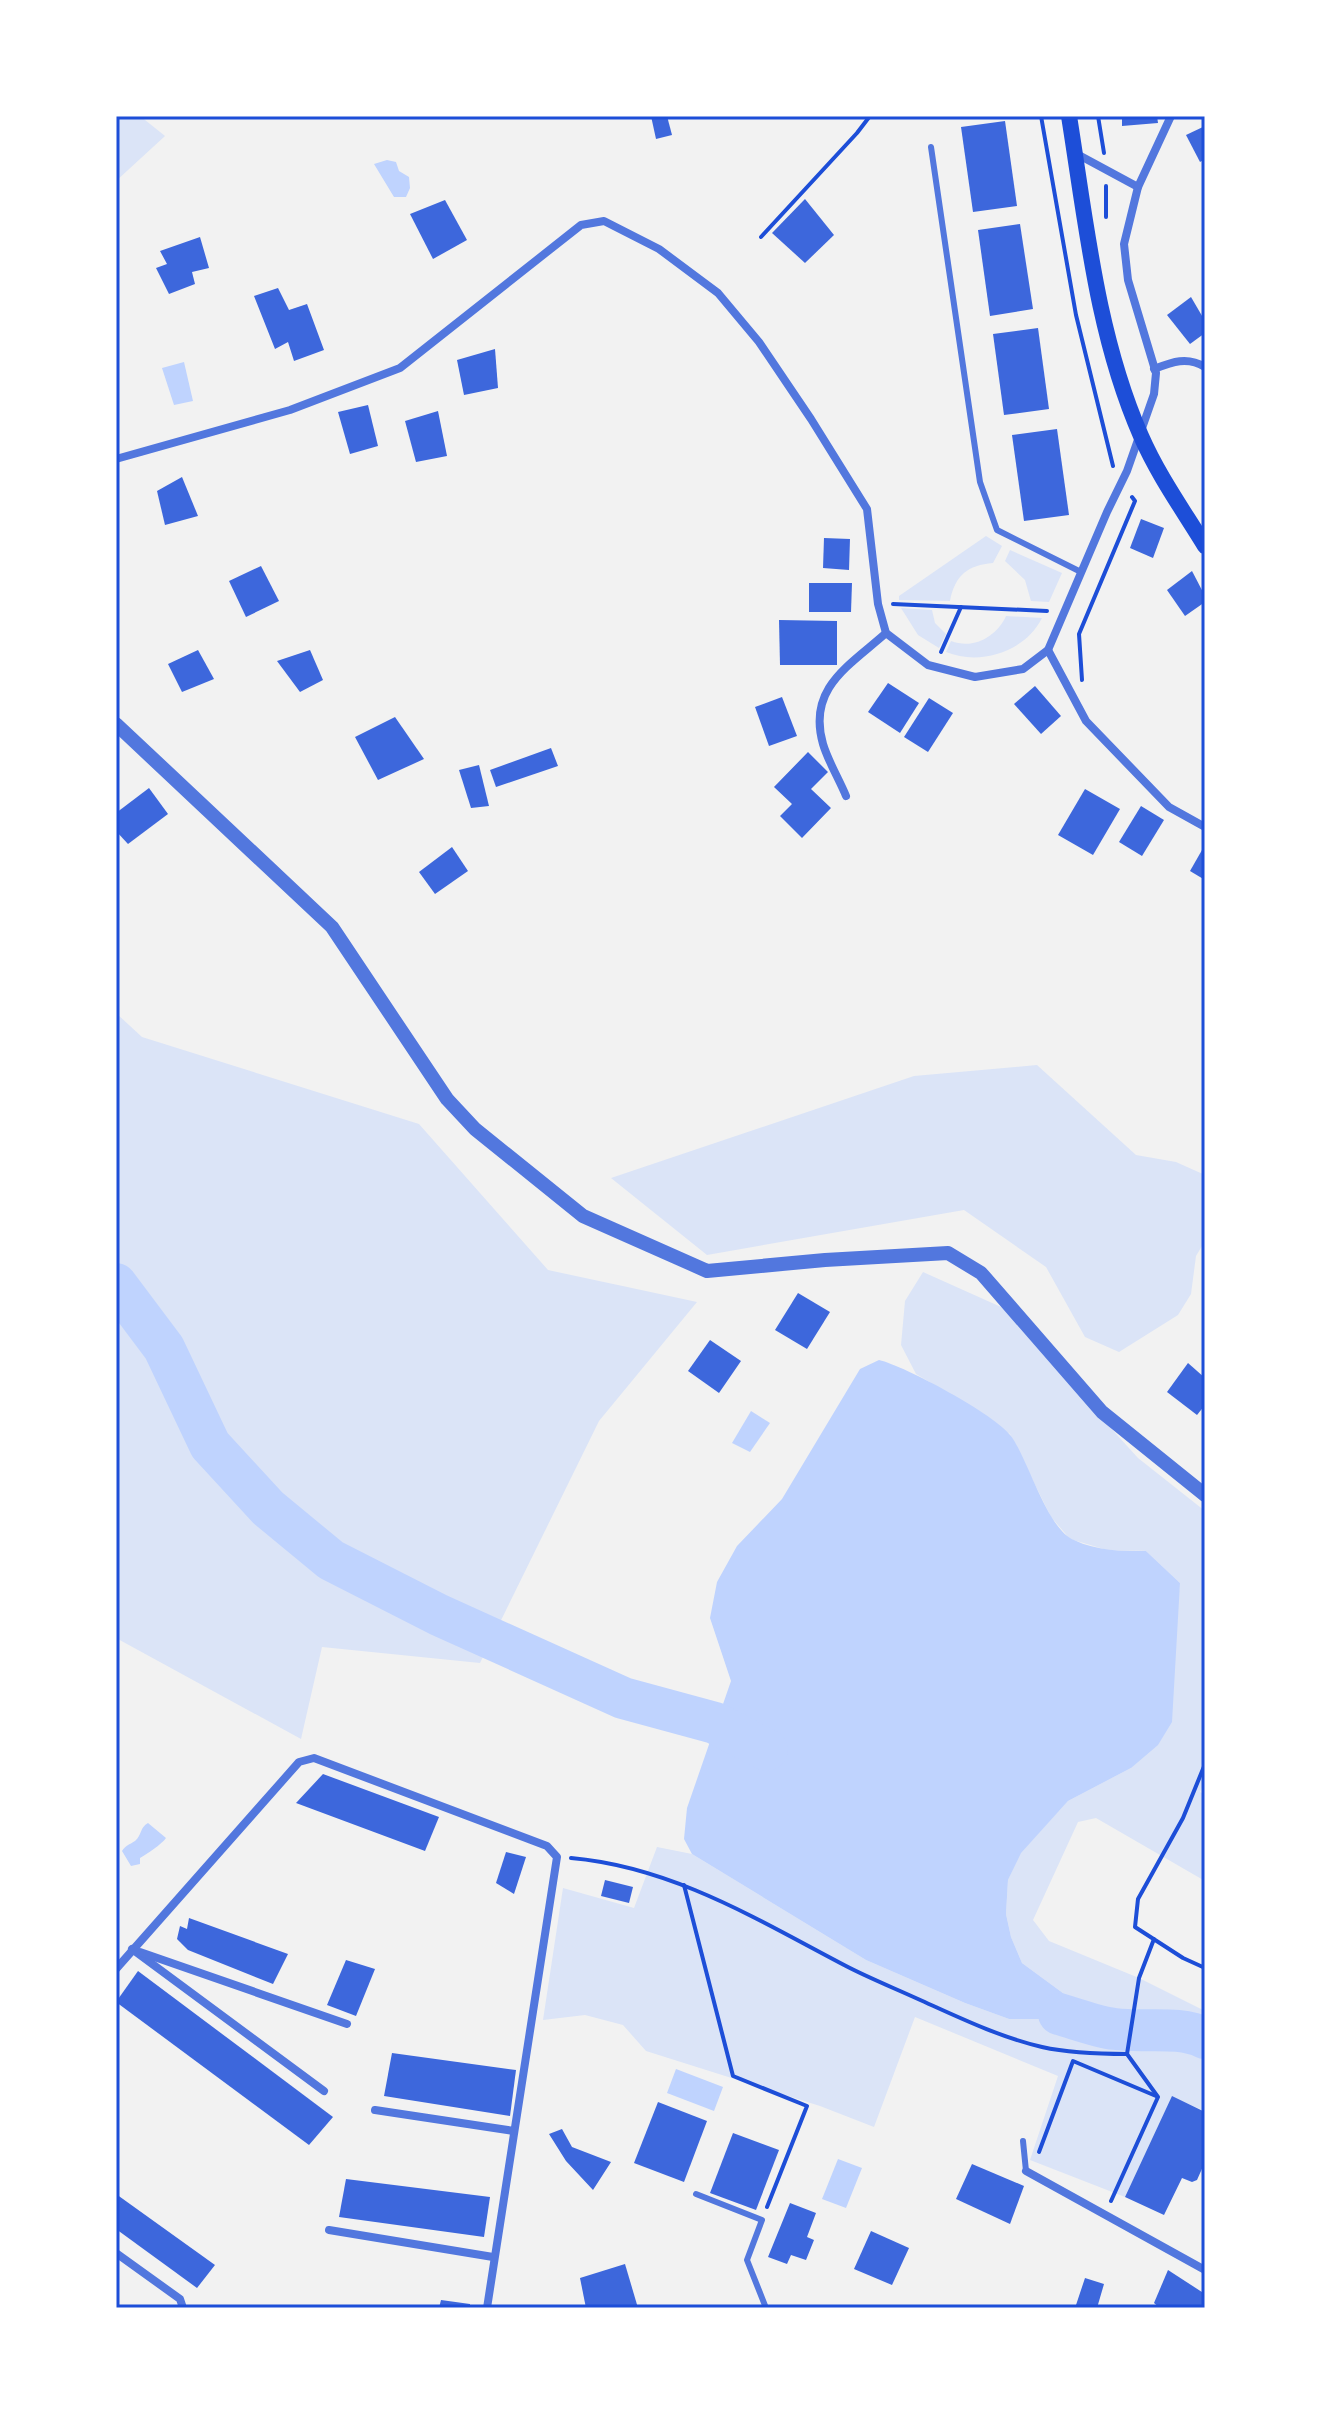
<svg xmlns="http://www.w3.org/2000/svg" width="1321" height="2424" viewBox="0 0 1321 2424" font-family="'IBM Plex Serif',serif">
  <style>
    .green { fill: #dbe4f7 }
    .water { fill: #bfd3fe }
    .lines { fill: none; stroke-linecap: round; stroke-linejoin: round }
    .river { stroke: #bfd3fe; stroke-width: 42 }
    .building { fill: #3d67dc }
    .path { stroke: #1d4ed8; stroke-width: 4 }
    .service { stroke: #5277de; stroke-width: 6 }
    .minor { stroke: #5277de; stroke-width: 8 }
    .tertiary { stroke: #5277de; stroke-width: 14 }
    .secondary { stroke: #1d4ed8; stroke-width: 16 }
    .neatline { fill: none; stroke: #1d4ed8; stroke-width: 3 }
  </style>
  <rect width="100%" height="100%" fill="#f2f2f2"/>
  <g class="green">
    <path d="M 116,116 L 140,116 L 165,136 L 116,181 Z"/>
    <path d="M 986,536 L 1002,546 L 993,563 C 968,565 955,575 950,601 L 899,600 L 899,596 Z"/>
    <path d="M 1010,550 L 1062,573 L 1049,602 L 1031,601 L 1025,580 L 1005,561 Z"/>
    <path d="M 901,608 L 932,610 L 935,623 L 946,634 L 939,648 L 918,635 Z"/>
    <path d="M 1006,616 L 1042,618 C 1025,652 980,666 946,652 L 951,641 C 974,650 997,636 1006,616 Z"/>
    <path d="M 116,1013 L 142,1037 L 419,1124 L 548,1270 L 697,1302 L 599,1421 L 480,1663 L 322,1647 L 301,1739 L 116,1638 Z"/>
    <path d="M 1037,1065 L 1136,1155 L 1176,1162 L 1205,1175 L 1205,1241 L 1196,1256 L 1191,1294 L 1178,1315 L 1119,1352 L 1085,1337 L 1046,1267 L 964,1210 L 707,1255 L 611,1178 L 914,1076 Z"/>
    <path d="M 923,1272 L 1010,1311 L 1048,1359 L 1138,1458 L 1205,1511 L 1205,1780 L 1200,1792 L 1205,1795 L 1205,1881 L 1096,1818 L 1078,1822 L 1033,1920 L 1049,1941 L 1139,1978 L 1205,2011 L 1205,2111 L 1172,2097 L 1125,2197 L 1030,2160 L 1058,2076 L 915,2017 L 874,2127 L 820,2106 L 646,2051 L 623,2025 L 585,2015 L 543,2020 L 563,1888 L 634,1908 L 657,1847 L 692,1854 L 866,1960 L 965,2003 L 1009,2019 L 1039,2019 L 1066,2028 L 1116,2023 L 1086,2010 L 1022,1963 L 1011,1937 L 1006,1914 L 1008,1880 L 1020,1853 L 1068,1801 L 1131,1768 L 1177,1609 L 1180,1583 L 1146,1551 L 1107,1550 L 1070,1539 L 1051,1517 L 1010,1434 L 963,1402 L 916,1374 L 901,1345 L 905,1301 Z"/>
  </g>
  <g class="water">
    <path d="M 387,160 L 396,162 L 399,171 L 409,177 L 410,188 L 406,197 L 394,197 L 374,164 Z"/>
    <path d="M 184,362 L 193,401 L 174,405 L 162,368 Z"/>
    <path d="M 879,1360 C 905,1366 996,1415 1011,1436 C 1029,1461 1047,1529 1074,1540 C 1097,1551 1121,1551 1146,1551 L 1180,1583 L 1172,1722 L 1158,1745 L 1131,1768 L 1068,1801 L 1021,1853 L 1008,1880 L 1006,1914 L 1011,1937 L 1022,1963 L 1086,2010 L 1116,2023 L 1115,2034 L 1094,2035 L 1039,2019 L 1009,2019 L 965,2003 L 866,1960 L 692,1854 L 684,1839 L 687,1808 L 731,1681 L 710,1618 L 717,1582 L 737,1546 L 782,1499 L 860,1369 Z"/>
    <path d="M 751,1411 L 770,1423 L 750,1452 L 732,1443 Z"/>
    <path d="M 148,1823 L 166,1838 C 162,1844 147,1854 140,1858 L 140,1864 L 131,1866 L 122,1851 C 126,1845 129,1845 135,1841 C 142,1835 140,1827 148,1823 Z"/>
    <path d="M 676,2069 L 723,2087 L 714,2111 L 667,2093 Z"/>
    <path d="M 838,2159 L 862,2168 L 846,2208 L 822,2199 Z"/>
  </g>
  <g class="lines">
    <g class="river">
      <path d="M 116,1284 L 164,1348 L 210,1445 L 268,1508 L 331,1560 L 439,1615 L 623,1698 L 715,1723 L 767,1750"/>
      <path d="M 1059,2014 C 1077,2019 1097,2027 1115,2029 C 1145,2033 1178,2025 1205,2038"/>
    </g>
  </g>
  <g class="building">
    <path d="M 651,116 L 667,116 L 672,135 L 656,139 Z"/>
    <path d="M 1122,116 L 1157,116 L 1158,123 L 1122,126 Z"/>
    <path d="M 1005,121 L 1017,206 L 973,212 L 961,127 Z"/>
    <path d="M 1205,126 L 1205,159 L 1200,162 L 1186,135 Z"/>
    <path d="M 805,199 L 834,235 L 805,263 L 772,233 Z"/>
    <path d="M 445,200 L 467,240 L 433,259 L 410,214 Z"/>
    <path d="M 1020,224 L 1033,309 L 990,316 L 978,230 Z"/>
    <path d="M 200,237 L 209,268 L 192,272 L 195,284 L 169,294 L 156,268 L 167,264 L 160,251 Z"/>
    <path d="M 278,288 L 289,310 L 307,304 L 324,350 L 294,361 L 288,342 L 275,349 L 254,296 Z"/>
    <path d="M 1191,297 L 1205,321 L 1205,333 L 1190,344 L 1167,315 Z"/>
    <path d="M 1038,328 L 1049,409 L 1004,415 L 993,334 Z"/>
    <path d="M 495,349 L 498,388 L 464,395 L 457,360 Z"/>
    <path d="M 368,405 L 378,446 L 350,454 L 338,412 Z"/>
    <path d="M 438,411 L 447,456 L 416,462 L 405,421 Z"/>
    <path d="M 1057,429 L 1069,515 L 1024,521 L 1012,435 Z"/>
    <path d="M 182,477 L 198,516 L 165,525 L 157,491 Z"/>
    <path d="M 1141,519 L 1164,528 L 1153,558 L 1130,548 Z"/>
    <path d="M 824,538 L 850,539 L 849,570 L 823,568 Z"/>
    <path d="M 261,566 L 279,601 L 246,617 L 229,581 Z"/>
    <path d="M 1192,571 L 1205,596 L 1205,602 L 1185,616 L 1167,590 Z"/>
    <path d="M 809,583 L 852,583 L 851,612 L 809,612 Z"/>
    <path d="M 779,620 L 837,621 L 837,665 L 780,665 Z"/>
    <path d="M 198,650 L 214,679 L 182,692 L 168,664 Z"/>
    <path d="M 310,650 L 323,680 L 300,692 L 277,661 Z"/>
    <path d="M 888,683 L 919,703 L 900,733 L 868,712 Z"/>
    <path d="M 1035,686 L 1061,716 L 1041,734 L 1014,704 Z"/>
    <path d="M 782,697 L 797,736 L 769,746 L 755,707 Z"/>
    <path d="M 929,698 L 953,713 L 928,752 L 904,737 Z"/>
    <path d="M 395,717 L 424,759 L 378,780 L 355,737 Z"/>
    <path d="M 551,748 L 558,766 L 496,787 L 490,770 Z"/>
    <path d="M 808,752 L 828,772 L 811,789 L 831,808 L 802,838 L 780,816 L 792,804 L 774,787 Z"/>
    <path d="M 479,765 L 489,806 L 471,808 L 459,770 Z"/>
    <path d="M 149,788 L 168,814 L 128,844 L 116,831 L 116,813 Z"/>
    <path d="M 1085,789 L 1120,809 L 1093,855 L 1058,835 Z"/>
    <path d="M 1141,806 L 1164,820 L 1142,856 L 1119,842 Z"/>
    <path d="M 452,847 L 468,871 L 435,894 L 419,872 Z"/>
    <path d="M 1202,850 L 1205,851 L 1205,880 L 1190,871 Z"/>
    <path d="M 798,1293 L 830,1312 L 807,1349 L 775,1330 Z"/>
    <path d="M 710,1340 L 741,1361 L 719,1393 L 688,1371 Z"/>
    <path d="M 1188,1363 L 1205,1378 L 1205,1405 L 1197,1415 L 1167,1392 Z"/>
    <path d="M 323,1774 L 439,1817 L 425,1851 L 296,1803 Z"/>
    <path d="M 506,1852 L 526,1857 L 514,1894 L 496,1883 Z"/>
    <path d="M 605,1880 L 633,1887 L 629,1903 L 601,1896 Z"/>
    <path d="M 189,1918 L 288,1954 L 273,1984 L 188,1950 L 177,1939 L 180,1926 L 187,1929 Z"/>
    <path d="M 346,1960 L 375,1969 L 356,2016 L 327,2005 Z"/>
    <path d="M 138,1971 L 333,2117 L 309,2145 L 116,2002 Z"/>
    <path d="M 392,2053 L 516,2070 L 510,2116 L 384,2096 Z"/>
    <path d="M 1172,2096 L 1205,2112 L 1205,2162 L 1197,2180 L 1192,2182 L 1182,2178 L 1164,2215 L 1125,2197 Z"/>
    <path d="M 658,2102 L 707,2121 L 684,2182 L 634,2163 Z"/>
    <path d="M 562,2129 L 572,2147 L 611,2162 L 593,2190 L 566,2161 L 549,2134 Z"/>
    <path d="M 733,2133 L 779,2150 L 756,2210 L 710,2193 Z"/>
    <path d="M 972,2164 L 1024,2186 L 1010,2224 L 956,2199 Z"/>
    <path d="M 346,2179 L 490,2197 L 484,2237 L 339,2217 Z"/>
    <path d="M 116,2194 L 215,2265 L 197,2288 L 116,2229 Z"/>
    <path d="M 790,2203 L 816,2213 L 807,2237 L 814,2240 L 806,2260 L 791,2255 L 787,2264 L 768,2257 Z"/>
    <path d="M 871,2231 L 909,2248 L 892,2285 L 854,2269 Z"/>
    <path d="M 625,2264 L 638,2308 L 586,2308 L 580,2278 Z"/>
    <path d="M 1168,2270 L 1205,2294 L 1205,2308 L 1160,2308 L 1154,2303 Z"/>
    <path d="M 1085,2278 L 1104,2284 L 1097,2308 L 1075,2308 Z"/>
    <path d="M 441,2300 L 470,2304 L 470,2308 L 439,2308 Z"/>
  </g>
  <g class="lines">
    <g class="path">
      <path d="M 1041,116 L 1076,315 L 1113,466"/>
      <path d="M 1098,116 L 1104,153"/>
      <path d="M 1106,186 L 1106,217"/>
      <path d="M 761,237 L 857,133 L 870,116"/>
      <path d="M 893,604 L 1047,611"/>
      <path d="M 941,652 L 961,607"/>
      <path d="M 1082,680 L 1079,634 L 1135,501 L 1132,497"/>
      <path d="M 1205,1764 L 1183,1818 L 1138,1899 L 1135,1927 L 1183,1958 L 1205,1968"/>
      <path d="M 571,1858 C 673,1867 758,1920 846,1966 C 869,1978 894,1988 918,1999 C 958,2017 999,2037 1042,2047 C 1069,2053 1099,2054 1127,2054"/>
      <path d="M 684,1885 L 733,2076 L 807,2106 L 767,2207"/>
      <path d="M 1039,2152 L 1073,2061 L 1156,2096"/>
      <path d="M 1111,2201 L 1158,2097 L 1127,2054 L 1139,1978 L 1154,1939"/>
    </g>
    <g class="service">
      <path d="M 931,147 L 980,482 L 997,530 L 1081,572"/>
      <path d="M 1023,2141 L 1026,2171"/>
      <path d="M 696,2194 L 762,2220 L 747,2260 L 766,2308"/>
    </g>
    <g class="minor">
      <path d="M 1075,153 L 1138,187"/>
      <path d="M 1154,369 C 1172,362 1187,356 1205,367"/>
      <path d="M 116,459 L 290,410 L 400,368 L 581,225 L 604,221 L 659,249 L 718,293 L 759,342 L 811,419 L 867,509 L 878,604 L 886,633 L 928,665 L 975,677 L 1023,669 L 1048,650 L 1107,512 L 1127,471 L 1154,394 L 1156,373 L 1128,280 L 1124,244 L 1138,187 L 1171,116"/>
      <path d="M 1048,650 L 1086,721 L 1169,807 L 1205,827"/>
      <path d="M 846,796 C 839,779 828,761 823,744 C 807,688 849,666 886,633"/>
      <path d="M 132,1949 L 324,2091"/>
      <path d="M 140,1952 L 347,2024"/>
      <path d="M 116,1969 L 299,1762 L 314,1758 L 547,1846 L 557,1857 L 487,2308"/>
      <path d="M 375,2110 L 514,2131"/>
      <path d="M 1026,2171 L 1205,2270"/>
      <path d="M 329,2230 L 493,2257"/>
      <path d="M 116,2253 L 180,2299 L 183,2308"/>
    </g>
    <path class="tertiary" d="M 116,724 L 332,927 L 447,1099 L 475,1129 L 583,1216 L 707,1271 L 825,1260 L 948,1253 L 981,1273 L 1102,1412 L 1205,1495"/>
    <path class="secondary" d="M 1069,116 C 1086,222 1097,336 1141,436 C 1158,475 1183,510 1205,546"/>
  </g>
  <rect width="1321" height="2424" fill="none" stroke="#ffffff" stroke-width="236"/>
  <rect x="118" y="118" width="1085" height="2188" class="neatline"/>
</svg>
